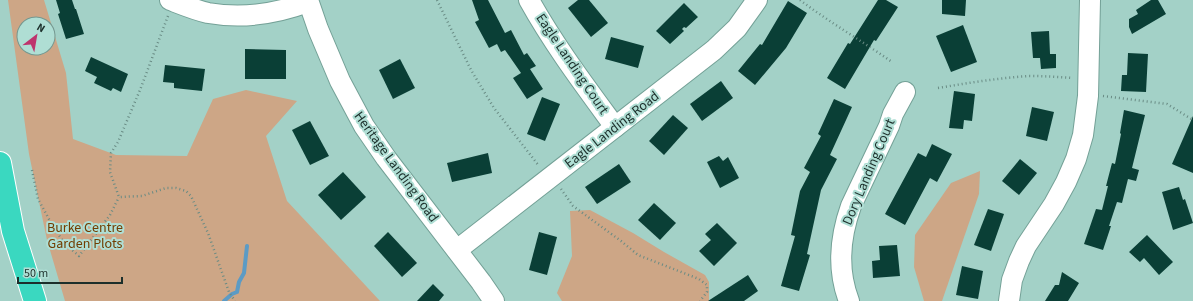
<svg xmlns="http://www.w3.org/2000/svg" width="1193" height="301" viewBox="0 0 1193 301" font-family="'Source Sans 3',sans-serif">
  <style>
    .green { fill: #cda686; fill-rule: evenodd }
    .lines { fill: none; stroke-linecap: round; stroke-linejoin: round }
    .stream { stroke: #5c9bc5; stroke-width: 4 }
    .building { fill: #0a3f36 }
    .minor-casing { stroke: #74a197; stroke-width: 22 }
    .highway-casing { stroke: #fff; stroke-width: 24 }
    .path { stroke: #698b84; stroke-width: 2.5; stroke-dasharray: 1 3; stroke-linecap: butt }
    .minor { stroke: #fff; stroke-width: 20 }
    .highway { stroke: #3ad8c0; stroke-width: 22 }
    .labels { text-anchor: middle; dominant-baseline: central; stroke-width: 4; stroke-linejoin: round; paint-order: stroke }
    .street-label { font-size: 14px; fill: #1c2f2b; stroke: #afded4 }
    .park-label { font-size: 14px; fill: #713d01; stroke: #afded4 }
  </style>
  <rect width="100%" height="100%" fill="#a3d1c7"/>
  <g class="green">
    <path d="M 8,0 L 44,0 L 66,73 L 73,139 L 116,155 L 187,156 L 213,99 L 246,90 L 297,101 L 266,136 L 287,201 L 380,301 L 65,301 L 47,240 L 29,154 ZM 24,24 L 48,24 L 48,48 L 24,48 Z"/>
    <path d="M 980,171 L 979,194 L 942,301 L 924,301 L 914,267 L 915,235 L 951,183 Z"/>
    <path d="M 590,210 L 633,233 L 664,252 L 705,275 L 709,282 L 709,301 L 562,301 L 557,293 L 572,256 L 570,211 Z"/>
  </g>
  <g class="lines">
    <path class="stream" d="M 224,301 L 232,294 L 237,292 L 239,282 L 244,273 L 247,246"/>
  </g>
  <g class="building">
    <path d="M 56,0 L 72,0 L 75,9 L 76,9 L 84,34 L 66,39 L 58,14 L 60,13 Z"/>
    <path d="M 472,0 L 488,0 L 505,33 L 511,30 L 524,55 L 527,53 L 536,66 L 530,69 L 543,89 L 527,99 L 513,78 L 521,73 L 505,50 L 501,52 L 497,44 L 489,48 L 475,22 L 479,20 Z"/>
    <path d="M 578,0 L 589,0 L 608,23 L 591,37 L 568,8 Z"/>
    <path d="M 878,0 L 886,0 L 898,7 L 876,41 L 874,40 L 845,89 L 827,78 L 848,43 L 850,44 Z"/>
    <path d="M 942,0 L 966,0 L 965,16 L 942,14 Z"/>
    <path d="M 1151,0 L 1158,0 L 1166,14 L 1132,34 L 1129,27 L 1129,19 L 1138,14 L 1136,10 Z"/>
    <path d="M 788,1 L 807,13 L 786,48 L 755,85 L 738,71 L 760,44 L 762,45 Z"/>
    <path d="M 684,3 L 698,17 L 686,28 L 684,27 L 682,29 L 684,31 L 670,44 L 656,31 Z"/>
    <path d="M 963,25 L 977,62 L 951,72 L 936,36 Z"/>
    <path d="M 1049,31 L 1050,54 L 1056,54 L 1056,68 L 1041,69 L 1040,58 L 1033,58 L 1031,32 Z"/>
    <path d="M 611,37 L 644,46 L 638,68 L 605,59 Z"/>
    <path d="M 245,49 L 286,50 L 286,79 L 245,79 Z"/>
    <path d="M 1128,53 L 1148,54 L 1146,92 L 1121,91 L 1122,75 L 1127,75 Z"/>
    <path d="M 91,57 L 128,74 L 121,92 L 113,88 L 111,91 L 94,83 L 97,77 L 85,71 Z"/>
    <path d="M 400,59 L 415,88 L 393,99 L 379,70 Z"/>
    <path d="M 165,65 L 205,69 L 202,91 L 174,88 L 174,83 L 163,82 Z"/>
    <path d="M 721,81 L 733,98 L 702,121 L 690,104 Z"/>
    <path d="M 954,91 L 975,94 L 972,121 L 964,120 L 963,129 L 949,128 Z"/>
    <path d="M 542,97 L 560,104 L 545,141 L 527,134 Z"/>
    <path d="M 834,99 L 852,107 L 830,155 L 837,159 L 821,190 L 807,254 L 810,255 L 799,291 L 781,286 L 795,236 L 791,235 L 800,191 L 810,172 L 804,168 L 821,136 L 818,134 Z"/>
    <path d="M 1032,107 L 1054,112 L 1047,141 L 1026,136 Z"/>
    <path d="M 1124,110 L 1145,115 L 1132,168 L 1139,170 L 1136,181 L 1128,179 L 1122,203 L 1117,202 L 1109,226 L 1111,226 L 1103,250 L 1084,244 L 1096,209 L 1102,210 L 1108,186 L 1106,186 L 1112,163 L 1115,164 L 1121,134 L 1120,133 Z"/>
    <path d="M 673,115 L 688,128 L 664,155 L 649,141 Z"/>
    <path d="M 1193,116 L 1193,173 L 1172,164 Z"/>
    <path d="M 310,121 L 329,156 L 310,165 L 292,130 Z"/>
    <path d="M 932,144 L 952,154 L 937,182 L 930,178 L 905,225 L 885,214 L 918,153 L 926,157 Z"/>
    <path d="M 488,153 L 492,173 L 452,182 L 447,163 Z"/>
    <path d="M 719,156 L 723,161 L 728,157 L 739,178 L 720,188 L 707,162 Z"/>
    <path d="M 1020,159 L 1037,173 L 1019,195 L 1002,181 Z"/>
    <path d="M 619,164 L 631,182 L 597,204 L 585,187 Z"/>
    <path d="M 343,172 L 366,197 L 341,220 L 318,195 Z"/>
    <path d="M 1179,187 L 1183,200 L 1185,199 L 1193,223 L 1173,230 L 1162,192 Z"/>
    <path d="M 654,203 L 676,223 L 660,240 L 638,220 Z"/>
    <path d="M 988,209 L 1004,214 L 991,251 L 974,245 Z"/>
    <path d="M 717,223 L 737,243 L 714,266 L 699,251 L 711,240 L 705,234 Z"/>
    <path d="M 388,232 L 417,263 L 402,277 L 374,246 Z"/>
    <path d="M 539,232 L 557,237 L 547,275 L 529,270 Z"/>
    <path d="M 1147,235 L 1173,262 L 1159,275 L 1144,258 L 1140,262 L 1129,252 Z"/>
    <path d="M 897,245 L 900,276 L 873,278 L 872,261 L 880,260 L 879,246 Z"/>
    <path d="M 962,266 L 983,271 L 978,299 L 956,295 Z"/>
    <path d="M 1062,272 L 1079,283 L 1068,301 L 1045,301 L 1055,285 L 1059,285 Z"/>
    <path d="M 748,275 L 758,291 L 744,301 L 708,301 Z"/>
    <path d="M 433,284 L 444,295 L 439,301 L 417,301 Z"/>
  </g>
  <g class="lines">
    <g class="minor-casing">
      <g id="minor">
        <path d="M 170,0 C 183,5 195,10 208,13 C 242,19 276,14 308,2"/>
        <path d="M 308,0 L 318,29 L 340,81 L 364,126 L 386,158 L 481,282 L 494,301"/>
        <path d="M 529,0 C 554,45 585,86 615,127"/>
        <path d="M 457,250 L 714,50 L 737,28 L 757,0"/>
        <path d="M 849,301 C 837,270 840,237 851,206 L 889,126 L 893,114 L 905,92"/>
        <path d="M 1009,301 L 1012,280 L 1019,261 L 1026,246 L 1054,204 L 1066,182 L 1076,159 L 1083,135 L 1088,96 L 1090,0"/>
      </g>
    </g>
    <g class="highway-casing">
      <path id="highway" d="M 0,163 L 13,231 L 35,301"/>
    </g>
    <g class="path">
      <path d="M 437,0 L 471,70 L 494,108 L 539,166"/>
      <path d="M 800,0 C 829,22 862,41 892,62"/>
      <path d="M 168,16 L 140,90 L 118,142 L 111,153 L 110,172 L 119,197 L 142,196 L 166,188 L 176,188 L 186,191 L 191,196 L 208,233 L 229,292 L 235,301"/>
      <path d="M 938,88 C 968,83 998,78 1029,76 C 1044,76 1058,77 1072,78"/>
      <path d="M 1103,96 L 1167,104 L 1193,120"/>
      <path d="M 32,170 L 38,199 L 50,221 L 64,243 L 79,256 L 110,215 L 119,197"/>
      <path d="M 561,189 L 573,206 L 621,241 L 638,255 L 699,279 L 707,285 L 707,292 L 700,301"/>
    </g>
    <use href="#minor" class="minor"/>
    <use href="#highway" class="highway"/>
  </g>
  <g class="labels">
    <g class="street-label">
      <text transform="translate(572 64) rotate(56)">Eagle Landing Court</text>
      <text transform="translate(612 130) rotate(-38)">Eagle Landing Road</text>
      <text transform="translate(396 167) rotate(54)">Heritage Landing Road</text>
      <text transform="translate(869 172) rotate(-67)">Dory Landing Court</text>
    </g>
    <g class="park-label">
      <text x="85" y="228">Burke Centre<tspan x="85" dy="16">Garden Plots</tspan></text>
    </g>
  </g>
  <g transform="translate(36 36) rotate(31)"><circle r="19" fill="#afded4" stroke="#749890"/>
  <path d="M0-3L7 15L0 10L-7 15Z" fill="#be346d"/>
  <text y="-6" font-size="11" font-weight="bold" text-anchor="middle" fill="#1c2f2b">N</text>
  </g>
  <path d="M18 277v6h104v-6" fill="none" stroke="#1c2f2b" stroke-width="2"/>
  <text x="24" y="277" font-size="12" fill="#1c2f2b" stroke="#afded4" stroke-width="3" paint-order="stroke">50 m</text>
</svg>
